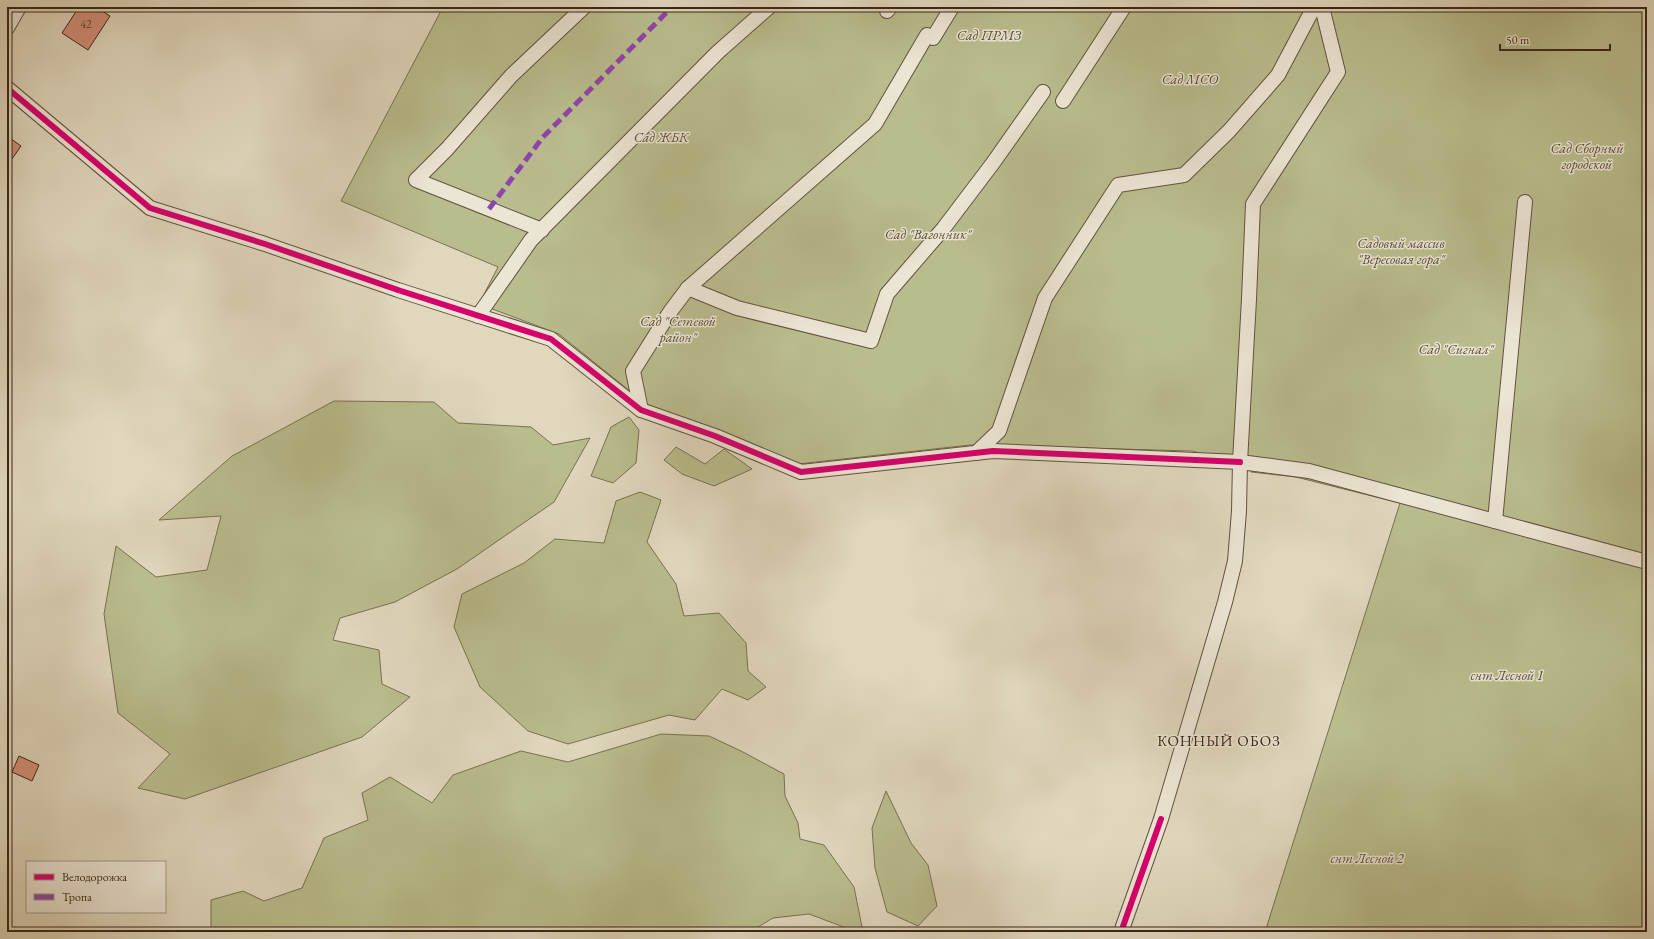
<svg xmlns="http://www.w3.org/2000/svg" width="1654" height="939" viewBox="0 0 1654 939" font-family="'EB Garamond',serif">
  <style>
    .green { fill: #b9bc8d; stroke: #787152 }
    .building { fill: #d68f7a; stroke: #382616 }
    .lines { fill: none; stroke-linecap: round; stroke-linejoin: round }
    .minor-casing { stroke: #625240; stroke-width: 16 }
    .minor { stroke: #ebe5d4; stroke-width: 14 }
    .quiet { stroke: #8e44ad; stroke-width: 5; stroke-dasharray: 10 5; stroke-linecap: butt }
    .cycleway-casing { stroke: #ebe5d4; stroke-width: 8 }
    .cycleway { stroke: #d6006c; stroke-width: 6 }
    .labels { text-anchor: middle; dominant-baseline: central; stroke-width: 3; stroke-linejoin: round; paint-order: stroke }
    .number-label { font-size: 12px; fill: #60402f }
    .park-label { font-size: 14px; font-style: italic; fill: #584c34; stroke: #ebe5d4 }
    .neighbourhood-label { font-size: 15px; letter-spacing: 1px; fill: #382616; stroke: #ebe5d4 }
  </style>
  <rect width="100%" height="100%" fill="#e0d7bd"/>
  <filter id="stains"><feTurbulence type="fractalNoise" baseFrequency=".005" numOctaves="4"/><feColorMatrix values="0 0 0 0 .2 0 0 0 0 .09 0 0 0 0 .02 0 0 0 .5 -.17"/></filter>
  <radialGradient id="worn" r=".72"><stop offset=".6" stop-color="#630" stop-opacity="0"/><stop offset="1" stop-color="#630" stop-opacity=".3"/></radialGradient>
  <g class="green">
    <path d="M 443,7 L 1647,7 L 1647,932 L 1265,932 L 1400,503 L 1296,477 L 1251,472 L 1253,466 L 1192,451 L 970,445 L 798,464 L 646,404 L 559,334 L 479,304 L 498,267 L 341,201 Z"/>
    <path d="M 334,401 L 434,402 L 458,423 L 531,427 L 553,445 L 590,438 L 554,502 L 457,569 L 395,602 L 340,618 L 333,640 L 379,650 L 382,684 L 410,697 L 362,737 L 185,799 L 138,788 L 170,754 L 118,713 L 104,614 L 116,546 L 156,577 L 207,570 L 221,516 L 159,520 L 232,456 Z"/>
    <path d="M 629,417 L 639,430 L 636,463 L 613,483 L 591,476 L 611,427 Z"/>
    <path d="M 676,447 L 705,464 L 724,449 L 752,469 L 714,486 L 682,474 L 664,460 Z"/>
    <path d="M 640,492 L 661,500 L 647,542 L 676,584 L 684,616 L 719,613 L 746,643 L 748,671 L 766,687 L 748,700 L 722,689 L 695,720 L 669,715 L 568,744 L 528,731 L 480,687 L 454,627 L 462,594 L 524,563 L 555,539 L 604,543 L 616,501 Z"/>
    <path d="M 661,734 L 709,736 L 741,751 L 784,774 L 785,796 L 798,823 L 800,839 L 824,845 L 854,887 L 863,932 L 851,932 L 849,929 L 809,914 L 773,918 L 750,932 L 213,932 L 211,930 L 211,900 L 243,891 L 264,901 L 302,888 L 324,838 L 368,820 L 362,793 L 390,777 L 432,803 L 453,775 L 521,751 L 568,762 Z"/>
    <path d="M 886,791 L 911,843 L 928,865 L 937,906 L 918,926 L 887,912 L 875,868 L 872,828 Z"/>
  </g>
  <g class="building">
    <path d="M 79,7 L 96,7 L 110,16 L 88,50 L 62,33 Z"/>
    <path d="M 7,136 L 21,146 L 7,166 Z"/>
    <path d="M 19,756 L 39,765 L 32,781 L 12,772 Z"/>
  </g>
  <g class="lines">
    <g class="minor-casing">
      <g id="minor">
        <path d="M 887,11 L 890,7"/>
        <path d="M 7,28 L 19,7"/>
        <path d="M 933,38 L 952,7"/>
        <path d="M 7,88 L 150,208 L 265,244 L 398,290 L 551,339 L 641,410 L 715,436 L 801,472 L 993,451 L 1240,462 L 1309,471 L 1647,562"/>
        <path d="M 1063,101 L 1124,7"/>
        <path d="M 542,230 L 416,180 L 447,149 L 511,76 L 584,7"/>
        <path d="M 688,288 L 737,308 L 871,341 L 887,294 L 943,229 L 993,163 L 1043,92"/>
        <path d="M 478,316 L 531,240 L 718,52 L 769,7"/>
        <path d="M 641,410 L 633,371 L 670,312 L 688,288 L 875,124 L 927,35"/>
        <path d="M 976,453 L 999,431 L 1045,298 L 1118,185 L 1184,175 L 1229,131 L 1278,75 L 1314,7"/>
        <path d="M 1495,521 L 1525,202"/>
        <path d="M 1121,932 L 1161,819 L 1225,602 L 1235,561 L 1239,511 L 1240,462 L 1249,299 L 1253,204 L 1338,72 L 1322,7"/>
      </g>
    </g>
    <use href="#minor" class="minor"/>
    <path class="quiet" d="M 489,209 L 543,137 L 672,7"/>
    <g class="cycleway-casing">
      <g id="cycleway">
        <path d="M 7,88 L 150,208 L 265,244 L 398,290 L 551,339 L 641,410 L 715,436 L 801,472 L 993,451 L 1240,462"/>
        <path d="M 1121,932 L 1161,819"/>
      </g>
    </g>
    <use href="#cycleway" class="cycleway"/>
  </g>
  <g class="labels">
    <g class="number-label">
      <text x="86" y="24">42</text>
    </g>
    <g class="park-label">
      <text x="989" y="35">Сад ПРМЗ</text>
      <text x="1190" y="79">Сад МСО</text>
      <text x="661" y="137">Сад ЖБК</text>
      <text x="1587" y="148">Сад Сборный<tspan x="1587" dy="16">городской</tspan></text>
      <text x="928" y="234">Сад "Вагонник"</text>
      <text x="1401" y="243">Садовый массив<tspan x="1401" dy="16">"Вересовая гора"</tspan></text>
      <text x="678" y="321">Сад "Сетевой<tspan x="678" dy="16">район"</tspan></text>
      <text x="1456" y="349">Сад "Сигнал"</text>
      <text x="1507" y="675">снт Лесной 1</text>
      <text x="1367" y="858">снт Лесной 2</text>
    </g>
    <g class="neighbourhood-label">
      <text x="1219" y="740">КОННЫЙ ОБОЗ</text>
    </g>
  </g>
  <rect width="1654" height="939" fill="none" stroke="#e0d7bd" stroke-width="24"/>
  <rect x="8" y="8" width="1638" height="923" fill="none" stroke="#382616" stroke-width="2"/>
  <rect x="12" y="12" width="1630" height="915" fill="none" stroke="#382616"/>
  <rect x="26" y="861" width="140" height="52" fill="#ebe5d4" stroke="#a39988"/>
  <rect x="34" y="874" width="20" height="6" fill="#d6006c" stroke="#a39988"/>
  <text x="62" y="881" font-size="12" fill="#382616">Велодорожка</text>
  <rect x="34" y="894" width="20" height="6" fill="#8e44ad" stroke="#a39988"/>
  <text x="62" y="901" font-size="12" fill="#382616">Тропа</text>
  <path d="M1500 44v6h110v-6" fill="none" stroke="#382616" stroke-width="2"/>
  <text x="1506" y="44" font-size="12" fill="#382616" stroke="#ebe5d4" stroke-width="3" paint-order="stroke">50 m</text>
  <rect width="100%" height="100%" filter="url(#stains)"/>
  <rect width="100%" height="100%" fill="url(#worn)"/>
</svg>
